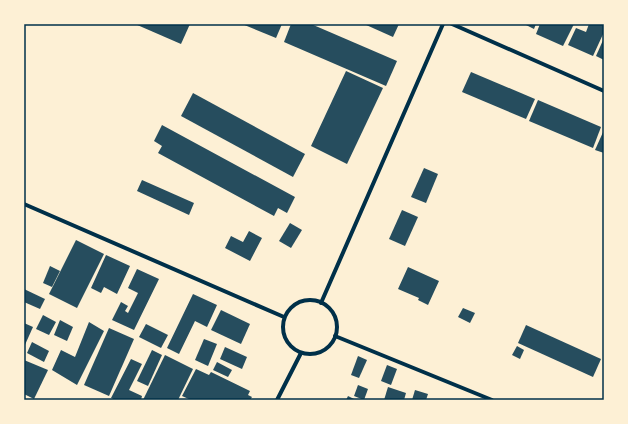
<svg xmlns="http://www.w3.org/2000/svg" width="628" height="424" viewBox="0 0 628 424" font-family="Commissioner,sans-serif">
  <style>
    .building { fill: #264d5e }
    .lines { fill: none; stroke-linecap: round; stroke-linejoin: round }
    .minor { stroke: #003049; stroke-width: 4 }
    .neatline { fill: none; stroke: #003049; stroke-width: 1.5 }
  </style>
  <rect width="100%" height="100%" fill="#fdf0d5"/>
  <g class="building">
    <path d="M 135,24 L 190,24 L 181,44 Z"/>
    <path d="M 242,24 L 282,24 L 276,38 Z"/>
    <path d="M 291,24 L 311,24 L 397,61 L 386,86 L 284,42 Z"/>
    <path d="M 364,24 L 399,24 L 393,37 Z"/>
    <path d="M 524,24 L 536,24 L 534,29 Z"/>
    <path d="M 540,24 L 574,24 L 563,46 L 536,34 Z"/>
    <path d="M 589,24 L 604,24 L 604,32 L 593,56 L 568,45 L 576,28 L 586,32 Z"/>
    <path d="M 604,38 L 604,60 L 596,56 Z"/>
    <path d="M 346,71 L 383,88 L 347,164 L 311,146 Z"/>
    <path d="M 471,72 L 535,99 L 526,119 L 462,92 Z"/>
    <path d="M 193,93 L 305,154 L 293,177 L 181,116 Z"/>
    <path d="M 538,100 L 601,127 L 593,148 L 529,121 Z"/>
    <path d="M 162,125 L 295,197 L 287,213 L 278,208 L 274,216 L 158,153 L 162,146 L 154,141 Z"/>
    <path d="M 604,130 L 604,153 L 595,150 Z"/>
    <path d="M 424,168 L 438,174 L 426,203 L 411,197 Z"/>
    <path d="M 142,180 L 194,203 L 189,215 L 137,191 Z"/>
    <path d="M 402,210 L 418,217 L 405,246 L 389,239 Z"/>
    <path d="M 290,223 L 302,230 L 291,248 L 279,241 Z"/>
    <path d="M 249,231 L 262,238 L 250,261 L 225,248 L 231,236 L 243,242 Z"/>
    <path d="M 76,240 L 104,254 L 77,308 L 49,294 Z"/>
    <path d="M 106,255 L 130,266 L 117,294 L 104,287 L 101,293 L 91,288 Z"/>
    <path d="M 50,266 L 60,271 L 52,287 L 43,283 Z"/>
    <path d="M 408,267 L 439,281 L 428,305 L 418,300 L 419,298 L 398,289 Z"/>
    <path d="M 137,269 L 159,279 L 134,330 L 112,320 L 121,302 L 128,306 L 125,311 L 128,313 L 138,293 L 128,288 Z"/>
    <path d="M 24,289 L 45,299 L 40,309 L 24,302 Z"/>
    <path d="M 193,294 L 217,305 L 207,327 L 195,321 L 179,354 L 167,348 Z"/>
    <path d="M 463,308 L 475,313 L 470,323 L 458,317 Z"/>
    <path d="M 221,310 L 250,324 L 241,344 L 211,330 Z"/>
    <path d="M 43,315 L 56,322 L 49,335 L 36,329 Z"/>
    <path d="M 60,320 L 73,327 L 67,341 L 54,335 Z"/>
    <path d="M 89,322 L 104,331 L 77,385 L 52,370 L 61,350 L 75,357 Z"/>
    <path d="M 24,323 L 33,327 L 24,347 Z"/>
    <path d="M 146,324 L 168,335 L 161,348 L 139,337 Z"/>
    <path d="M 526,325 L 601,359 L 593,377 L 518,343 Z"/>
    <path d="M 109,328 L 134,339 L 109,396 L 84,385 Z"/>
    <path d="M 204,339 L 217,344 L 208,366 L 195,360 Z"/>
    <path d="M 32,342 L 49,351 L 44,362 L 27,353 Z"/>
    <path d="M 517,346 L 524,350 L 520,359 L 512,355 Z"/>
    <path d="M 225,347 L 247,357 L 242,369 L 220,359 Z"/>
    <path d="M 152,350 L 162,355 L 148,386 L 137,381 Z"/>
    <path d="M 165,355 L 193,369 L 178,400 L 143,400 Z"/>
    <path d="M 358,356 L 367,360 L 359,378 L 351,375 Z"/>
    <path d="M 131,359 L 142,364 L 129,390 L 142,396 L 141,400 L 116,400 L 111,398 Z"/>
    <path d="M 24,360 L 48,370 L 34,399 L 24,394 Z"/>
    <path d="M 217,362 L 232,370 L 228,377 L 213,370 Z"/>
    <path d="M 387,365 L 397,369 L 391,385 L 381,381 Z"/>
    <path d="M 196,369 L 209,375 L 211,372 L 250,391 L 248,395 L 252,397 L 250,400 L 191,400 L 182,396 Z"/>
    <path d="M 358,385 L 368,389 L 364,400 L 354,396 Z"/>
    <path d="M 388,387 L 406,393 L 404,400 L 384,400 Z"/>
    <path d="M 415,390 L 428,394 L 426,400 L 412,400 Z"/>
    <path d="M 348,396 L 356,400 L 346,400 Z"/>
  </g>
  <g class="lines">
    <g class="minor">
      <path d="M 452,24 L 604,91"/>
      <path d="M 24,204 L 284,317"/>
      <circle cx="310" cy="327" r="27"/>
      <path d="M 321,303 L 443,24"/>
      <path d="M 335,336 L 492,400"/>
      <path d="M 277,400 L 301,353"/>
    </g>
  </g>
  <rect width="628" height="424" fill="none" stroke="#fdf0d5" stroke-width="50"/>
  <rect x="25" y="25" width="578" height="374" class="neatline"/>
</svg>
